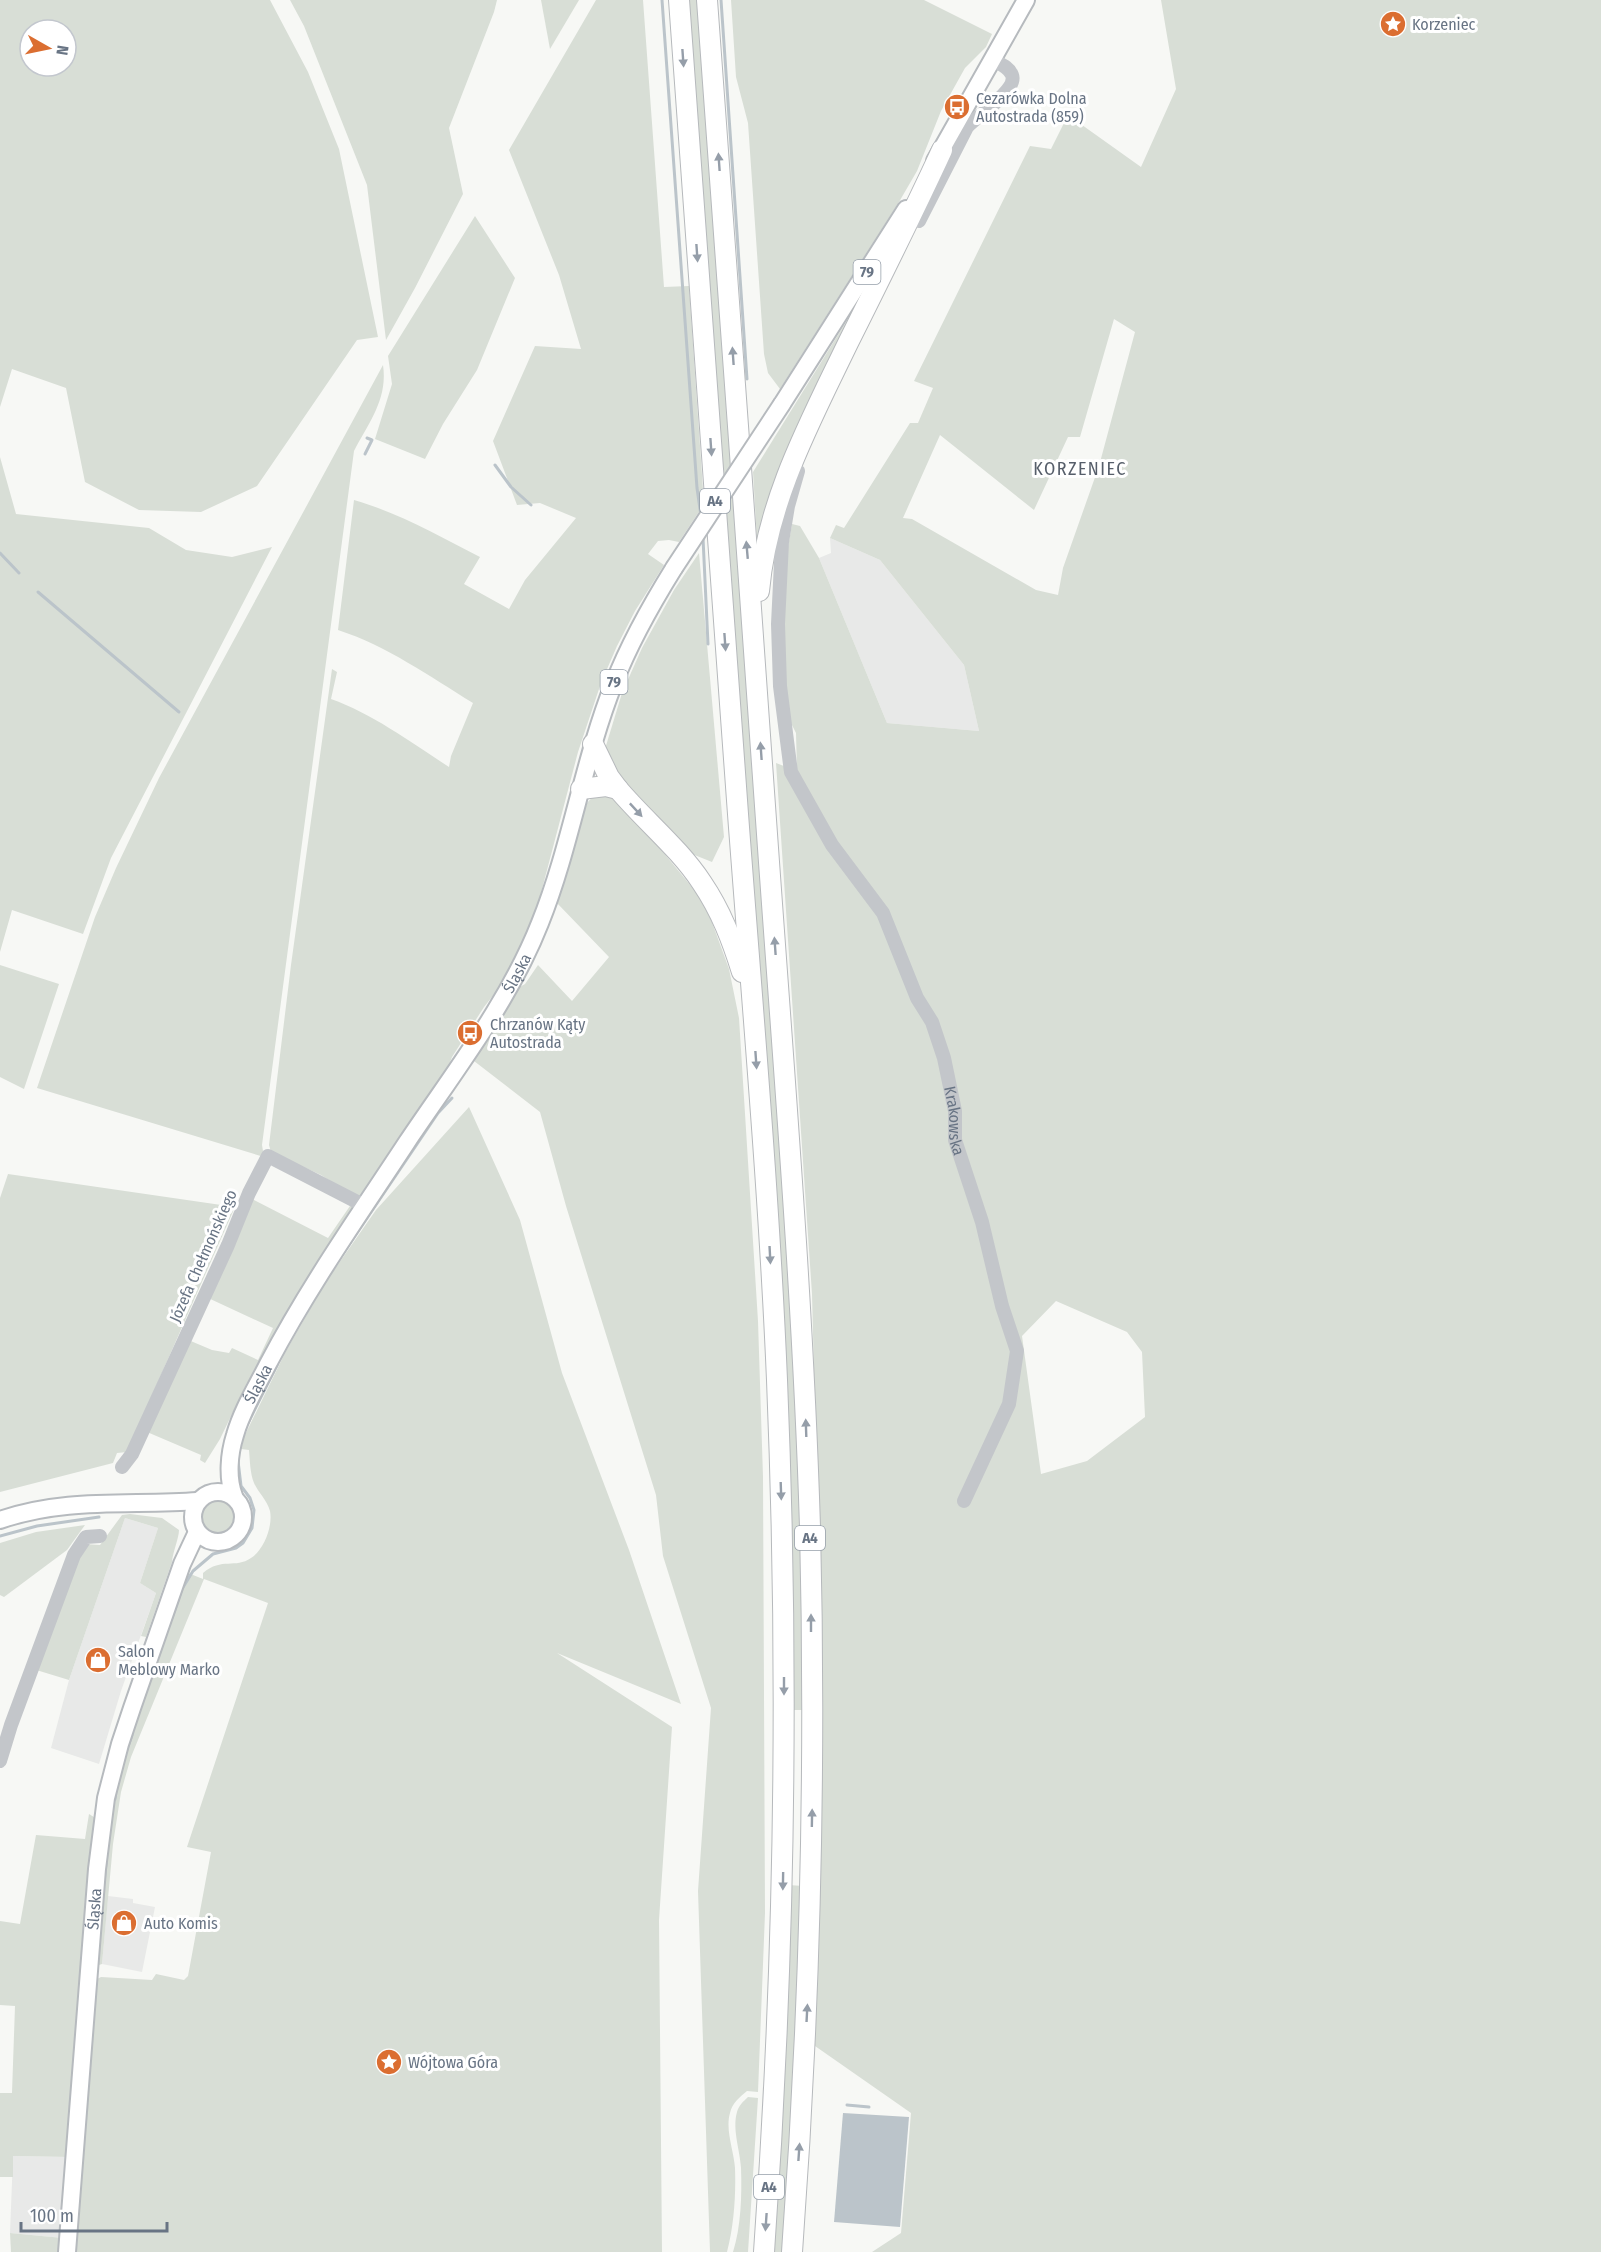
<svg xmlns="http://www.w3.org/2000/svg" width="1601" height="2252" viewBox="0 0 1601 2252" font-family="'Fira Sans Condensed',sans-serif">
  <style>
    .built { fill: #e8e9e8 }
    .green { fill: #d8ded6; fill-rule: evenodd }
    .water { fill: #bbc4ca }
    .lines { fill: none; stroke-linecap: round; stroke-linejoin: round }
    .stream { stroke: #bbc4ca; stroke-width: 3 }
    .major-casing { stroke: #b6babe; stroke-width: 20 }
    .highway-casing { stroke: #b6b9bc; stroke-width: 22 }
    .minor { stroke: #c3c6ca; stroke-width: 14 }
    .major { stroke: #fff; stroke-width: 16 }
    .highway { stroke: #fff; stroke-width: 20 }
    .major-bridge-casing { stroke: #b6babe; stroke-width: 20; stroke-linecap: butt }
    .major-bridge { stroke: #fff; stroke-width: 16 }
    .oneway { fill: #959ea9 }
    .labels { text-anchor: middle; dominant-baseline: central; stroke-width: 6; stroke-linejoin: round; paint-order: stroke }
    .shield { fill: #fff; stroke: #959ea9; stroke-width: 1.5 }
    .shield-label { font-size: 15px; font-weight: bold; fill: #687484 }
    .poi-label { font-size: 16px; fill: #687484; stroke: #fff; text-anchor: start }
    .street-label { font-size: 16px; fill: #687484; stroke: #fff }
    .neighbourhood-label { font-size: 18px; letter-spacing: 1.5px; fill: #565e6a; stroke: #fff }
  </style>
  <rect width="100%" height="100%" fill="#f7f8f5"/>
  <g class="built">
    <path d="M 830,538 L 880,560 L 964,665 L 979,731 L 887,723 L 819,558 L 831,553 Z"/>
    <path d="M 125,1518 L 158,1528 L 140,1583 L 156,1593 L 121,1691 L 99,1764 L 51,1748 L 69,1680 Z"/>
    <path d="M 108,1896 L 133,1899 L 133,1903 L 155,1907 L 142,1972 L 102,1964 Z"/>
    <path d="M 13,2156 L 70,2157 L 63,2238 L 10,2233 Z"/>
  </g>
  <g class="green">
    <path d="M 0,0 L 270,0 L 308,72 L 339,149 L 378,337 L 357,340 L 257,486 L 201,512 L 139,510 L 85,482 L 66,388 L 12,369 L 0,407 ZM 30,30 L 66,30 L 66,66 L 30,66 Z"/>
    <path d="M 290,0 L 497,0 L 494,12 L 449,128 L 463,194 L 415,288 L 386,340 L 367,185 L 304,26 Z"/>
    <path d="M 541,0 L 579,0 L 550,49 Z"/>
    <path d="M 596,0 L 643,0 L 664,287 L 689,286 L 704,504 L 679,542 L 669,540 L 658,541 L 648,554 L 664,565 L 635,611 L 617,646 L 601,683 L 578,752 L 536,912 L 525,941 L 506,979 L 484,1007 L 452,1057 L 444,1078 L 362,1201 L 321,1175 L 271,1152 L 269,1145 L 291,965 L 332,669 L 337,672 L 331,699 C 373,714 412,743 449,767 L 451,756 L 473,703 C 429,676 387,646 338,630 L 354,500 C 399,513 439,536 480,557 L 464,584 L 509,609 L 525,580 L 576,518 L 540,503 L 517,505 L 493,441 L 535,346 L 581,349 L 559,275 L 509,150 Z"/>
    <path d="M 685,0 L 700,0 L 735,458 L 720,481 Z"/>
    <path d="M 731,0 L 924,0 L 992,34 L 986,47 L 965,68 L 941,111 L 917,171 L 899,202 L 780,389 L 768,373 L 764,354 L 748,123 L 736,77 Z"/>
    <path d="M 1161,0 L 1601,0 L 1601,2252 L 872,2252 L 901,2233 L 911,2113 L 815,2046 L 818,1857 L 816,1452 L 812,1294 L 776,763 L 797,771 L 796,733 L 789,719 L 783,656 L 787,553 L 792,524 L 800,526 L 819,558 L 887,723 L 979,731 L 964,665 L 880,560 L 830,538 L 836,525 L 844,528 L 910,423 L 918,423 L 933,388 L 914,381 L 1030,146 L 1051,149 L 1068,115 L 1141,167 L 1176,89 ZM 1114,319 L 1135,332 L 1099,466 L 1063,568 L 1058,595 L 1036,590 L 912,519 L 903,518 L 940,435 L 1034,510 L 1068,437 L 1080,437 ZM 1056,1301 L 1127,1332 L 1142,1352 L 1145,1417 L 1087,1461 L 1041,1474 L 1022,1336 Z"/>
    <path d="M 475,216 L 515,278 L 477,370 L 443,424 L 425,459 L 375,439 L 392,384 L 388,356 Z"/>
    <path d="M 872,280 L 758,557 L 753,472 Z"/>
    <path d="M 383,365 C 388,399 369,422 354,451 L 262,1145 L 264,1157 L 37,1088 L 95,917 L 116,868 L 159,778 Z"/>
    <path d="M 0,457 L 16,514 L 149,528 L 186,550 L 232,557 L 272,547 L 111,858 L 83,934 L 12,910 L 0,952 Z"/>
    <path d="M 737,491 L 792,1279 L 806,1710 L 789,1710 L 722,513 Z"/>
    <path d="M 699,553 L 724,837 L 712,862 L 682,850 L 618,781 L 605,749 L 622,693 L 642,648 L 674,590 Z"/>
    <path d="M 596,793 L 610,795 L 649,835 L 705,903 L 729,969 L 739,1018 L 758,1321 L 763,1477 L 765,1913 L 758,2092 L 747,2091 C 740,2097 732,2103 730,2113 C 725,2130 734,2151 735,2168 C 736,2195 734,2226 727,2252 L 710,2252 L 698,1891 L 711,1708 L 663,1556 L 656,1495 L 566,1206 L 540,1112 L 474,1061 L 488,1039 L 513,991 L 525,984 L 538,965 L 572,1001 L 609,957 L 556,902 L 587,803 Z"/>
    <path d="M 0,965 L 59,984 L 24,1089 L 0,1077 Z"/>
    <path d="M 469,1107 L 520,1220 L 562,1373 L 629,1550 L 681,1704 L 557,1653 L 672,1727 L 659,1920 L 662,2252 L 71,2252 L 93,1981 L 101,1977 L 152,1980 L 156,1974 L 184,1980 L 188,1976 L 211,1852 L 187,1847 L 268,1603 L 204,1579 L 131,1757 L 121,1792 L 113,1844 L 102,1964 L 99,1965 L 94,1961 L 107,1833 L 123,1752 L 181,1588 L 188,1573 L 203,1579 L 203,1573 C 222,1557 235,1569 251,1558 C 264,1550 273,1526 270,1511 C 267,1500 258,1492 254,1483 C 250,1473 250,1461 249,1450 L 241,1449 L 242,1441 L 286,1351 L 325,1283 L 376,1210 Z"/>
    <path d="M 8,1174 L 235,1207 L 127,1452 L 117,1453 L 113,1463 L 0,1492 L 0,1198 Z"/>
    <path d="M 250,1198 L 328,1238 L 352,1203 L 357,1208 L 252,1384 L 247,1383 L 220,1439 L 205,1463 L 200,1460 L 201,1455 L 147,1432 L 186,1339 L 212,1350 L 229,1353 L 232,1348 L 258,1360 L 273,1328 L 206,1297 Z"/>
    <circle cx="218" cy="1516" r="18"/>
    <path d="M 130,1514 L 162,1518 L 179,1530 C 179,1538 173,1551 172,1562 L 146,1637 L 141,1636 L 156,1593 L 140,1583 L 158,1528 L 125,1518 L 69,1680 L 33,1669 L 84,1544 L 100,1545 L 122,1515 Z"/>
    <path d="M 85,1525 L 67,1550 L 4,1597 L 0,1595 L 0,1543 L 36,1532 Z"/>
    <path d="M 89,1814 L 97,1819 L 70,2157 L 13,2156 L 13,2177 L 0,2177 L 0,2093 L 12,2093 L 15,2006 L 0,2005 L 0,1921 L 20,1924 L 36,1835 L 85,1839 Z"/>
    <path d="M 788,1885 L 804,1886 L 785,2252 L 770,2252 Z"/>
    <path d="M 748,2097 L 758,2098 L 748,2252 L 733,2252 C 741,2227 742,2195 741,2168 C 740,2150 732,2129 737,2112 C 739,2105 743,2102 748,2097 Z"/>
    <path d="M 10,2233 L 63,2238 L 62,2252 L 11,2252 Z"/>
  </g>
  <path class="water" d="M 843,2113 L 909,2117 L 900,2227 L 834,2222 Z"/>
  <g class="lines">
    <g class="stream">
      <path d="M 662,0 L 697,488 L 701,516"/>
      <path d="M 721,0 L 747,379"/>
      <path d="M 365,454 L 372,440 L 367,438"/>
      <path d="M 495,465 L 511,487 L 531,505"/>
      <path d="M 703,538 L 708,644"/>
      <path d="M 0,553 L 19,573"/>
      <path d="M 38,592 L 179,712"/>
      <path d="M 338,1261 L 438,1113 L 452,1098"/>
      <path d="M 248,1423 L 277,1365"/>
      <path d="M 0,1536 L 37,1526 L 99,1517"/>
      <path d="M 172,1618 L 182,1589 L 193,1571 L 213,1554 L 236,1548 L 243,1543 L 252,1528 L 254,1510 L 250,1498 L 241,1486 L 238,1461"/>
      <path d="M 126,1752 L 132,1735"/>
      <path d="M 115,1799 L 116,1790"/>
      <path d="M 104,1883 L 106,1863"/>
      <path d="M 847,2105 L 869,2107"/>
    </g>
    <g class="major-casing">
      <g id="major">
        <path d="M 935,161 L 1026,0"/>
        <path d="M 782,404 L 906,209"/>
        <circle cx="218" cy="1517" r="25"/>
        <path id="s2" d="M 234,1496 C 227,1478 229,1454 235,1435 C 242,1410 257,1386 268,1364 C 309,1286 359,1215 407,1142 C 454,1072 509,1002 540,923 C 571,846 583,761 614,683 C 630,642 651,605 674,568"/>
        <path d="M 0,1520 C 66,1497 130,1506 198,1501"/>
        <path id="s3" d="M 67,2252 L 97,1869 L 106,1798 L 120,1744 L 132,1708 L 182,1564 L 197,1532"/>
      </g>
    </g>
    <g class="highway-casing">
      <g id="highway">
        <path d="M 679,0 C 699,271 718,543 738,814 C 752,1002 769,1191 777,1380 C 789,1671 785,1961 764,2252"/>
        <path d="M 707,0 C 728,283 748,565 768,848 C 784,1074 803,1300 810,1527 C 816,1769 810,2011 792,2252"/>
        <path d="M 759,591 C 767,501 809,424 848,343 C 880,279 912,215 942,150"/>
        <path d="M 593,744 L 609,777 L 618,789 C 645,821 679,848 702,883 C 721,911 732,940 742,972"/>
        <path d="M 581,789 L 606,786 L 618,789"/>
      </g>
    </g>
    <g class="minor">
      <path d="M 919,221 L 967,127 C 977,116 1018,90 1012,75 C 1009,67 1000,64 993,60"/>
      <path id="s1" d="M 798,471 L 788,506 L 782,542 L 778,624 L 780,686 L 791,772 L 832,845 L 883,913 L 917,998 L 932,1022 L 944,1058 L 955,1111 L 955,1140 L 982,1222 L 1002,1306 L 1017,1351 L 1009,1404 L 964,1501"/>
      <path d="M 122,1467 L 132,1454 L 228,1245 L 249,1193 L 268,1156 L 365,1206"/>
      <path d="M 0,1761 L 11,1725 L 74,1555 L 86,1537 L 100,1536"/>
    </g>
    <use href="#major" class="major"/>
    <use href="#highway" class="highway"/>
    <g class="major-bridge-casing">
      <path id="major-bridge" d="M 674,568 L 782,404"/>
    </g>
    <use href="#major-bridge" class="major-bridge"/>
  </g>
  <defs><path id="oneway-solid" d="M-6-.8H1V-3.2L6.5 0L1 3.2V.8H-6Z" transform="scale(1.5)"/></defs>
  <g class="oneway">
    <use href="#oneway-solid" transform="translate(683 58) rotate(86)"/>
    <use href="#oneway-solid" transform="translate(719 162) rotate(-94)"/>
    <use href="#oneway-solid" transform="translate(697 253) rotate(86)"/>
    <use href="#oneway-solid" transform="translate(733 356) rotate(-94)"/>
    <use href="#oneway-solid" transform="translate(711 447) rotate(86)"/>
    <use href="#oneway-solid" transform="translate(747 550) rotate(-95)"/>
    <use href="#oneway-solid" transform="translate(725 642) rotate(86)"/>
    <use href="#oneway-solid" transform="translate(761 751) rotate(-94)"/>
    <use href="#oneway-solid" transform="translate(636 810) rotate(47)"/>
    <use href="#oneway-solid" transform="translate(775 946) rotate(-94)"/>
    <use href="#oneway-solid" transform="translate(756 1060) rotate(86)"/>
    <use href="#oneway-solid" transform="translate(770 1255) rotate(87)"/>
    <use href="#oneway-solid" transform="translate(806 1428) rotate(-92)"/>
    <use href="#oneway-solid" transform="translate(781 1491) rotate(88)"/>
    <use href="#oneway-solid" transform="translate(811 1623) rotate(-90)"/>
    <use href="#oneway-solid" transform="translate(784 1686) rotate(90)"/>
    <use href="#oneway-solid" transform="translate(812 1818) rotate(-89)"/>
    <use href="#oneway-solid" transform="translate(783 1881) rotate(91)"/>
    <use href="#oneway-solid" transform="translate(807 2013) rotate(-87)"/>
    <use href="#oneway-solid" transform="translate(799 2152) rotate(-86)"/>
    <use href="#oneway-solid" transform="translate(766 2222) rotate(94)"/>
  </g>
  <defs>
    <g id="sight-disc" transform="scale(1.35)"><circle r="9.5" fill="#db6e31" stroke="#fff"/><path d="M0-6L1.8-2.2L6-1.7L2.9 1.2L3.7 5.4L0 3.3L-3.7 5.4L-2.9 1.2L-6-1.7L-1.8-2.2Z" fill="#fff"/></g>
    <g id="bus-disc" transform="scale(1.35)"><circle r="9.5" fill="#db6e31" stroke="#fff"/><path d="M-5-6H5V4H4V6H2V4H-2V6H-4V4H-5ZM-3.5-4V0h7V-4ZM-3.5 1.2v1.5H-2V1.2ZM2 1.2v1.5H3.5V1.2Z" fill="#fff"/></g>
    <g id="shop-disc" transform="scale(1.35)"><circle r="9.5" fill="#db6e31" stroke="#fff"/><path d="M-5-2.5h2.3a2.7 3.5 0 0 1 5.4 0H5L5.5 6h-11ZM-1.5-2.5h3a1.5 2.3 0 0 0-3 0Z" fill="#fff"/></g>
  </defs>
  <g fill-rule="evenodd">
    <use href="#sight-disc" x="1393" y="24"/>
    <use href="#bus-disc" x="957" y="107"/>
    <use href="#bus-disc" x="470" y="1033"/>
    <use href="#shop-disc" x="98" y="1660"/>
    <use href="#shop-disc" x="124" y="1923"/>
    <use href="#sight-disc" x="389" y="2062"/>
  </g>
  <g class="labels">
    <g class="shield">
      <rect x="853.5" y="260" width="27" height="24" rx="4.5"/>
      <rect x="700" y="489" width="30" height="24" rx="4.5"/>
      <rect x="600.5" y="670" width="27" height="24" rx="4.5"/>
      <rect x="795" y="1526" width="30" height="24" rx="4.5"/>
      <rect x="754" y="2175" width="30" height="24" rx="4.5"/>
    </g>
    <g class="shield-label">
      <text x="867" y="272">79</text>
      <text x="715" y="501">A4</text>
      <text x="614" y="682">79</text>
      <text x="810" y="1538">A4</text>
      <text x="769" y="2187">A4</text>
    </g>
    <g class="poi-label">
      <text x="1412" y="24">Korzeniec</text>
      <text x="976" y="98">Cezarówka Dolna<tspan x="976" dy="18">Autostrada (859)</tspan></text>
      <text x="490" y="1024">Chrzanów Kąty<tspan x="490" dy="18">Autostrada</tspan></text>
      <text x="118" y="1651">Salon<tspan x="118" dy="18">Meblowy Marko</tspan></text>
      <text x="144" y="1923">Auto Komis</text>
      <text x="408" y="2062">Wójtowa Góra</text>
    </g>
    <g class="street-label">
      <text stroke="none"><textPath href="#s2" startOffset="604">Śląska</textPath></text>
      <text stroke="none"><textPath href="#s1" startOffset="694">Krakowska</textPath></text>
      <text transform="translate(203 1256) rotate(-66)">Józefa Chełmońskiego</text>
      <text stroke="none"><textPath href="#s2" startOffset="118">Śląska</textPath></text>
      <text stroke="none"><textPath href="#s3" startOffset="344">Śląska</textPath></text>
    </g>
    <g class="neighbourhood-label">
      <text x="1080" y="469">KORZENIEC</text>
    </g>
  </g>
  <g transform="translate(48 48) rotate(99)"><circle r="28" fill="#ffffff" stroke="#c3c7ce" stroke-width="1.5"/>
  <path d="M0-4.5L10 22L0 15L-10 22Z" fill="#db6e31"/>
  <text y="-9" font-size="16" font-weight="bold" text-anchor="middle" fill="#687484">N</text>
  </g>
  <path d="M21 2222v9h146v-9" fill="none" stroke="#687484" stroke-width="3"/>
  <text x="30" y="2222" font-size="18" fill="#687484" stroke="#ffffff" stroke-width="4.5" paint-order="stroke">100 m</text>
</svg>
